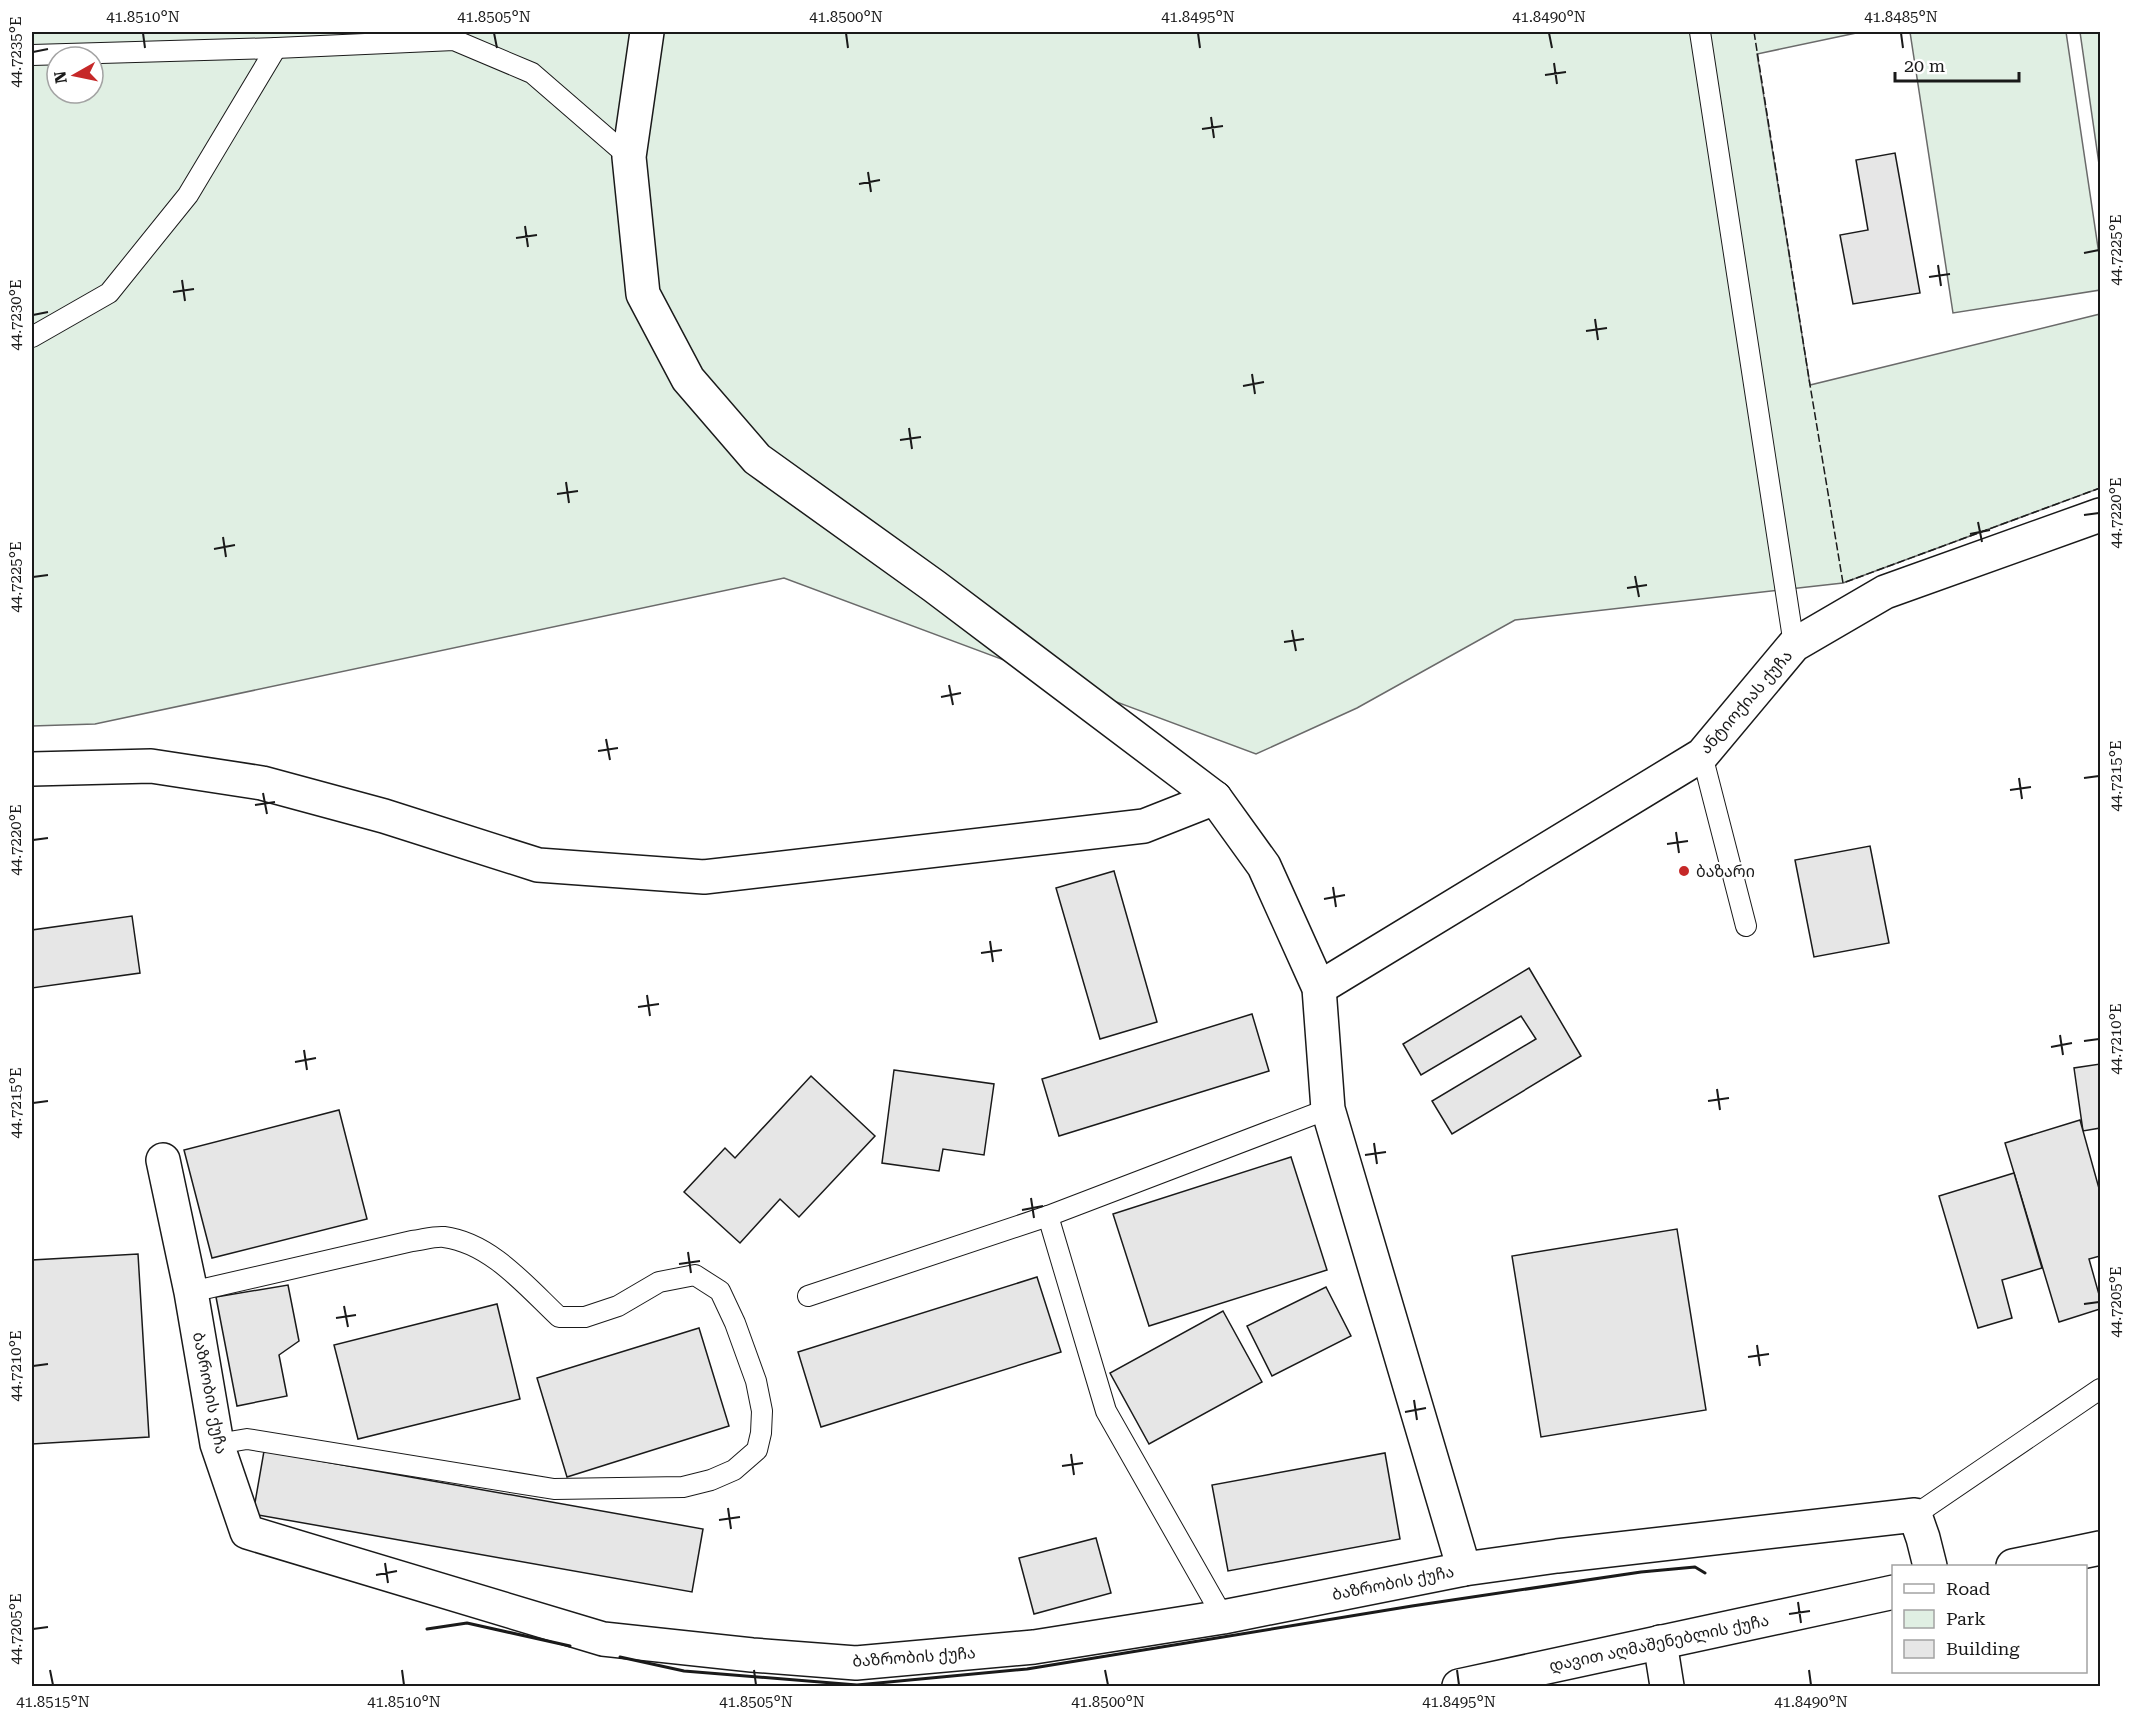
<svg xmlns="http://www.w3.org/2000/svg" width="2132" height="1718" viewBox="0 0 2132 1718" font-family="'Roboto Serif','Noto Sans Georgian',serif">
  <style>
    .green { fill: #e0efe3; stroke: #6a6a6a; stroke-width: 1.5; fill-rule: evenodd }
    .building { fill: #e6e6e6; stroke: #1a1a1a; stroke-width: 1.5 }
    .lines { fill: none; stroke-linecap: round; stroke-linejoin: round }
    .lane-casing { stroke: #1a1a1a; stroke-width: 22 }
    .street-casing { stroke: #1a1a1a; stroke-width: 36 }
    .secondary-casing { stroke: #1a1a1a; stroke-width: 36 }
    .lane { stroke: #fff; stroke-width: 20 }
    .street { stroke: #fff; stroke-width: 33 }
    .secondary { stroke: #fff; stroke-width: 33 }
    .fence { stroke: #1a1a1a; stroke-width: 1.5; stroke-dasharray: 8 3; stroke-linecap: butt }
    .wall { stroke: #1a1a1a; stroke-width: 3 }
    .ticks { fill: none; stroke: #1a1a1a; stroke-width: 2 }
    .poi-dot { fill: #c62828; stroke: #fff; stroke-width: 2 }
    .labels { text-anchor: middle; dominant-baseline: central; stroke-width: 4.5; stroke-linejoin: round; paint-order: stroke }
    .street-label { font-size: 16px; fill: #1a1a1a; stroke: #fff }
    .poi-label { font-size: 16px; fill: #1a1a1a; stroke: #fff; text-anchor: start }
    .neatline { fill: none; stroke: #1a1a1a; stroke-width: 2 }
    .ticks-label { font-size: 15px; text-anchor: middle; fill: #1a1a1a }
  </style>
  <rect width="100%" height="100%" fill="#fff"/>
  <g class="green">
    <path d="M 32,32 L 1861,32 L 1757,54 L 1810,385 L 2100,314 L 2100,488 L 1843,583 L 1515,620 L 1357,708 L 1256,754 L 784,578 L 95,724 L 32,726 ZM 57,57 L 93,57 L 93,93 L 57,93 Z"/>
    <path d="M 1910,32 L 2066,32 L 2100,261 L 2100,290 L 1953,313 Z"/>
    <path d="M 2080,32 L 2100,32 L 2100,171 Z"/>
  </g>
  <g class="building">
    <path d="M 1895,153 L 1920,293 L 1853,304 L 1840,235 L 1868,230 L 1856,160 Z"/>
    <path d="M 1870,846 L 1889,943 L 1814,957 L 1795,860 Z"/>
    <path d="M 1114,871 L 1157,1022 L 1100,1039 L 1056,888 Z"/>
    <path d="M 132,916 L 140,973 L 32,988 L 32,930 Z"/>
    <path d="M 1529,968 L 1581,1056 L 1452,1134 L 1432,1101 L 1536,1039 L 1521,1016 L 1421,1075 L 1403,1044 Z"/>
    <path d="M 1252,1014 L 1269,1071 L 1059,1136 L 1042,1079 Z"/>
    <path d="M 2100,1064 L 2100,1128 L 2083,1131 L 2074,1068 Z"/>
    <path d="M 894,1070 L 994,1084 L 984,1155 L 943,1149 L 939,1171 L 882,1163 Z"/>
    <path d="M 811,1076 L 875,1136 L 799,1217 L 780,1199 L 740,1243 L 684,1192 L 725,1148 L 735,1158 Z"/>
    <path d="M 339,1110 L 367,1219 L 212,1258 L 184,1150 Z"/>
    <path d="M 2080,1120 L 2100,1192 L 2100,1256 L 2089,1259 L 2100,1298 L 2100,1309 L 2059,1322 L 2005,1143 Z"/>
    <path d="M 1291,1157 L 1327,1270 L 1149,1326 L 1113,1214 Z"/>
    <path d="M 2014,1173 L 2042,1268 L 2002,1280 L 2012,1318 L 1978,1328 L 1939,1196 Z"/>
    <path d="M 1677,1229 L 1706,1410 L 1541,1437 L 1512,1256 Z"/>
    <path d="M 138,1254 L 149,1437 L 32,1444 L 32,1260 Z"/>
    <path d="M 1037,1277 L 1061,1352 L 821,1427 L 798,1352 Z"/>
    <path d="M 288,1285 L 299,1341 L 279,1355 L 287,1396 L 237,1406 L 216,1297 Z"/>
    <path d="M 1326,1287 L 1351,1336 L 1272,1376 L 1247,1326 Z"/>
    <path d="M 497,1304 L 520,1399 L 358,1439 L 334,1345 Z"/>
    <path d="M 1223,1311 L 1262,1382 L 1149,1444 L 1110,1373 Z"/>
    <path d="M 699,1328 L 729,1426 L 567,1477 L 537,1378 Z"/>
    <path d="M 264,1451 L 703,1529 L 692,1592 L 253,1514 Z"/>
    <path d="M 1385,1453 L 1400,1539 L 1228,1571 L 1212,1485 Z"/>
    <path d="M 1096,1538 L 1111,1593 L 1034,1614 L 1019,1558 Z"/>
  </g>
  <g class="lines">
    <g class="lane-casing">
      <g id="lane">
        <path d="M 1700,32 L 1794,645"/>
        <path d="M 32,55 L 276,48 L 454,40 L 532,73 L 629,157"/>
        <path d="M 32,337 L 109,293 L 188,195 L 276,48"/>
        <path d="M 1702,755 L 1746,926"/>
        <path d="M 1048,1216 L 1106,1411 L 1223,1617"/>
        <path d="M 191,1292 L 412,1241 C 422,1240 434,1236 444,1237 C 491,1243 527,1287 559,1317 L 585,1317 L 618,1306 L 659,1282 L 695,1275 L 720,1291 L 735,1323 L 756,1381 L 762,1411 L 761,1433 L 757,1450 L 734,1470 L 711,1480 L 683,1487 L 554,1489 L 247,1439 L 217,1444"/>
        <path d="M 808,1296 L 1048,1216 L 1328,1109"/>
        <path d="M 1915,1515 L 2100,1389"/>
      </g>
    </g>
    <g class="street-casing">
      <g id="street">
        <path d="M 647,32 L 629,157 L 643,294 L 688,379 L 757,459 L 934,586 L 1215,798 L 1264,866 L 1319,988 L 1328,1109 L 1464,1569"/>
        <path d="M 32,769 L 151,766 L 262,783 L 384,816 L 538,865 L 704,877 L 1144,826 L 1215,798"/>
        <path d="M 1319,988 L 1702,755 L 1794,645 L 1885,592 L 2100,515"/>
        <path d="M 163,1160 L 191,1292 L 217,1444 L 247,1532 L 603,1639 L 752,1655 L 856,1663 L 1034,1647 L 1223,1617 L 1464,1569 L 1557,1556 L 1915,1515 L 1923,1538 L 1930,1566"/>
        <path d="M 1660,1642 L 1667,1686"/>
      </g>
    </g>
    <g class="secondary-casing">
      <g id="secondary">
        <path d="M 2013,1566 L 2100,1548"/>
        <path d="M 1459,1686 L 1894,1592"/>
      </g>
    </g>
    <use href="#lane" class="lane"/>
    <use href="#street" class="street"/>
    <use href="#secondary" class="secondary"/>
    <path class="fence" d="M 1754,32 L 1810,385 L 1843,583 L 2100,488"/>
    <g class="wall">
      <path d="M 427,1629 L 467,1623 L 570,1646"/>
      <path d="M 620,1657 L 684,1671 L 857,1685 L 1027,1669 L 1412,1606 L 1641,1572 L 1695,1567 L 1705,1573"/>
    </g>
  </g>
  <path class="ticks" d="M 143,33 L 145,48M 494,33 L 497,48M 846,33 L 848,48M 1198,33 L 1200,48M 1549,33 L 1552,48M 1901,33 L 1903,48M 33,52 L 48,49M 1554,63 L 1557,84M 1545,75 L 1566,72M 1211,117 L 1214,138M 1202,129 L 1223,126M 868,172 L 871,192M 859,184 L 880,180M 525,226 L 528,247M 516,238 L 537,235M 2084,253 L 2099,250M 1938,265 L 1941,286M 1929,277 L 1950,274M 182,280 L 185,301M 173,292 L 194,289M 33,315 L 48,312M 1595,319 L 1598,340M 1586,331 L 1607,328M 1252,374 L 1255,394M 1243,386 L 1264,382M 909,428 L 912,449M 900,440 L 921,437M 566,482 L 569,503M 557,494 L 578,491M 2084,515 L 2099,513M 1978,522 L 1982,542M 1970,534 L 1990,530M 223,537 L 226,557M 214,549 L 235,545M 1635,576 L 1639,597M 33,577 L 48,575M 1627,588 L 1647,585M 1292,630 L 1296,651M 1284,642 L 1304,639M 949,685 L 953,705M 941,697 L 961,693M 606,739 L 610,760M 598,751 L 618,748M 2019,778 L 2022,799M 2084,778 L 2099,776M 2010,790 L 2031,787M 263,793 L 267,814M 255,805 L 275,802M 1676,832 L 1679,853M 33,840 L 48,838M 1667,844 L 1688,841M 1333,887 L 1336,907M 1324,899 L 1345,895M 990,941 L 993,962M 981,953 L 1002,950M 647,995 L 650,1016M 638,1007 L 659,1004M 2060,1035 L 2063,1055M 2084,1041 L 2099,1039M 2051,1047 L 2072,1043M 304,1050 L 307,1070M 295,1062 L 316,1058M 1717,1089 L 1720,1110M 1708,1101 L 1729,1098M 33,1103 L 48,1101M 1374,1143 L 1377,1164M 1365,1155 L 1386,1152M 1031,1198 L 1034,1218M 1022,1210 L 1043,1206M 688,1252 L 691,1273M 679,1264 L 700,1261M 2084,1304 L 2099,1302M 344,1306 L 348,1327M 336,1318 L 356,1315M 1757,1345 L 1760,1366M 1748,1357 L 1769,1354M 33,1366 L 48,1364M 1414,1400 L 1417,1420M 1405,1412 L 1426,1408M 1071,1454 L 1074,1475M 1062,1466 L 1083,1463M 728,1508 L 731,1529M 719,1520 L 740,1517M 385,1563 L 388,1583M 376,1575 L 397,1571M 1798,1602 L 1801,1623M 1789,1614 L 1810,1611M 33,1629 L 48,1627M 50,1670 L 53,1685M 402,1670 L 404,1685M 754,1670 L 756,1685M 1105,1670 L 1108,1685M 1457,1670 L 1459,1685M 1809,1670 L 1811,1685"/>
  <circle class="poi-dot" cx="1684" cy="871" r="6"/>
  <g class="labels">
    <g class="street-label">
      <text transform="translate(1746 702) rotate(-49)">ანტიოქიას ქუჩა</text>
      <text transform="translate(210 1393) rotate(79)">ბაზრობის ქუჩა</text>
      <text transform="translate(1393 1583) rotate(-11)">ბაზრობის ქუჩა</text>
      <text transform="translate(1659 1643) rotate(-12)">დავით აღმაშენებლის ქუჩა</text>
      <text transform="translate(914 1657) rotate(-4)">ბაზრობის ქუჩა</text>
    </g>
    <g class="poi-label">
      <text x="1696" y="871">ბაზარი</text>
    </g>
  </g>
  <rect width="2132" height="1718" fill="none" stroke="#ffffff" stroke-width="66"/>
  <rect x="1892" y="1565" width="195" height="108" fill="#ffffff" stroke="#a3a3a3" stroke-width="1.5"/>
  <rect x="1904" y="1584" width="30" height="9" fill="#ffffff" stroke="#a3a3a3" stroke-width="1.5"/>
  <text x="1946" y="1595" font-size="18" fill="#1a1a1a">Road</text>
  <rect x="1904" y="1610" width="30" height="18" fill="#e0efe3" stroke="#a3a3a3" stroke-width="1.5"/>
  <text x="1946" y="1625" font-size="18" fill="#1a1a1a">Park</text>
  <rect x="1904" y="1640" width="30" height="18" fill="#e6e6e6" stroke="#a3a3a3" stroke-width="1.5"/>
  <text x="1946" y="1655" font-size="18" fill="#1a1a1a">Building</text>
  <g transform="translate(75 75) rotate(261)"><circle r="28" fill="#ffffff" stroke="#a3a3a3" stroke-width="1.5"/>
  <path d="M0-4.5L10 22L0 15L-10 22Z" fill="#c62828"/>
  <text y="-9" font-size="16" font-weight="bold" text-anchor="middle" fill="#1a1a1a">N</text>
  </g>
  <path d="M1895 72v9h124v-9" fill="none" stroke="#1a1a1a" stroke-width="3"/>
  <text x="1904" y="72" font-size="18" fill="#1a1a1a" stroke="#ffffff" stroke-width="4.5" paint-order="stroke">20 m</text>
  <rect x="33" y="33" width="2066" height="1652" class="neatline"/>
  <g class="ticks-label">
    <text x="143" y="22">41.8510°N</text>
    <text x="494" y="22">41.8505°N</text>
    <text x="846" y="22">41.8500°N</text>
    <text x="1198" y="22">41.8495°N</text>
    <text x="1549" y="22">41.8490°N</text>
    <text x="1901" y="22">41.8485°N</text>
    <text transform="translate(16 52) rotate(-90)" y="5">44.7235°E</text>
    <text transform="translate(2116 250) rotate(-90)" y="5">44.7225°E</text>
    <text transform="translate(16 315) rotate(-90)" y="5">44.7230°E</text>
    <text transform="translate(2116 513) rotate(-90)" y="5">44.7220°E</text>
    <text transform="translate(16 577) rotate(-90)" y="5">44.7225°E</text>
    <text transform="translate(2116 776) rotate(-90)" y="5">44.7215°E</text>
    <text transform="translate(16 840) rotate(-90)" y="5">44.7220°E</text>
    <text transform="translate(2116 1039) rotate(-90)" y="5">44.7210°E</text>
    <text transform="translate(16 1103) rotate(-90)" y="5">44.7215°E</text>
    <text transform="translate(2116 1302) rotate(-90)" y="5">44.7205°E</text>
    <text transform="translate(16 1366) rotate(-90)" y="5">44.7210°E</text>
    <text transform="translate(16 1629) rotate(-90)" y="5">44.7205°E</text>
    <text x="53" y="1707">41.8515°N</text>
    <text x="404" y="1707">41.8510°N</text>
    <text x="756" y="1707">41.8505°N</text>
    <text x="1108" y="1707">41.8500°N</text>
    <text x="1459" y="1707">41.8495°N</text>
    <text x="1811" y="1707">41.8490°N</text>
  </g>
</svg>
